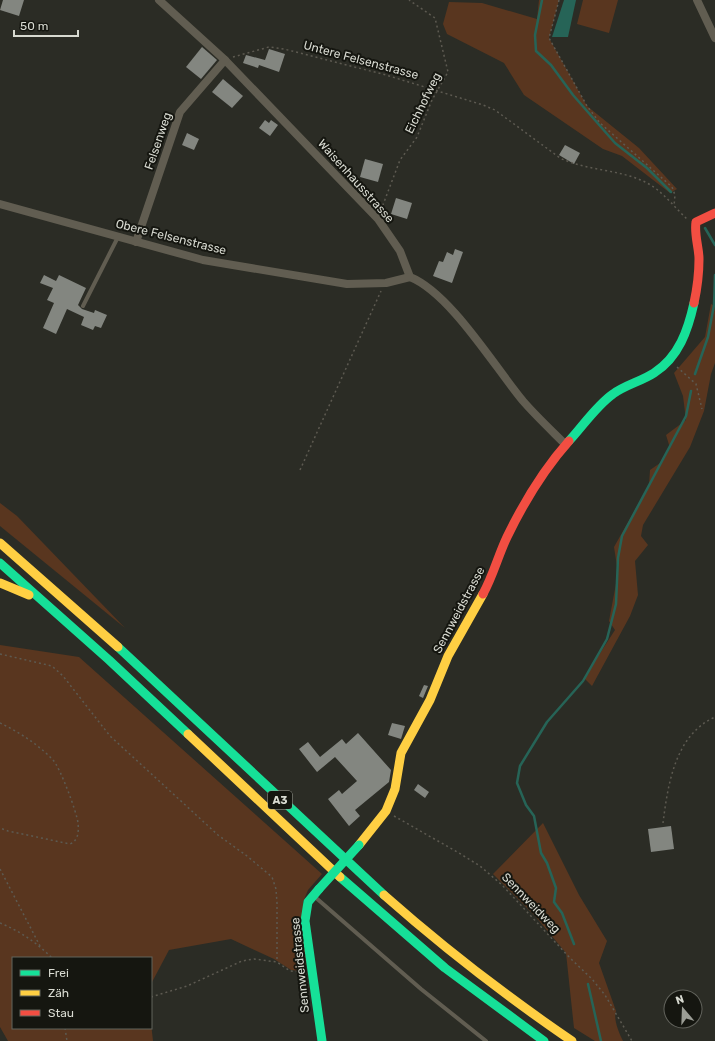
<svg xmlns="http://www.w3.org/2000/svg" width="715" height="1041" viewBox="0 0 715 1041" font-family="Rubik,sans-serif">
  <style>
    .green { fill: #59361f }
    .water { fill: #266457 }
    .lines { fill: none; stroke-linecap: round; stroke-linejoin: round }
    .stream { stroke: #266457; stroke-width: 2.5 }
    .building { fill: #838680 }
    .path { stroke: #5d5a51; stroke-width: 1.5; stroke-dasharray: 2 3; stroke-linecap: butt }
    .lane { stroke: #615d51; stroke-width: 4 }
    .street { stroke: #615d51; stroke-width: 8 }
    .fast { stroke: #16e098; stroke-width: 9 }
    .slow { stroke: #ffcf43; stroke-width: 9 }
    .jam { stroke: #f24e42; stroke-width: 9 }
    .fast-bridge { stroke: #16e098; stroke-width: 9 }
    .labels { text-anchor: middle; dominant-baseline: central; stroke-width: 4; stroke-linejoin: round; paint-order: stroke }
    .shield { fill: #151610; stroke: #9e9f97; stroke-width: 1 }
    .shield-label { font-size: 11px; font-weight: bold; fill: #d8dad1 }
    .street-label { font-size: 12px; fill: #d8dad1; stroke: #151610 }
  </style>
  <rect width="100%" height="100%" fill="#2b2c25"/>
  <g class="green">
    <path d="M 539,0 L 559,0 L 549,38 L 587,106 L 639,148 L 677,189 L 670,193 L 622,156 L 603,149 L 524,95 L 504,63 L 447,34 L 443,24 L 449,2 L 482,3 L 537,19 Z"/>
    <path d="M 583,0 L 618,0 L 609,33 L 577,24 Z"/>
    <path d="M 711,304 L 715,306 L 715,363 L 711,374 L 704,411 L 690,447 L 643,525 L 641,536 L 648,545 L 635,561 L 638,595 L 630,616 L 592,686 L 584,678 L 615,630 L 609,621 L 618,573 L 614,547 L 649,485 L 650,470 L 663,461 L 670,448 L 666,435 L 686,420 L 683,396 L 674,373 L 705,337 Z"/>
    <path d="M 0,503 L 17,516 L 125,628 L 0,526 Z"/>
    <path d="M 0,645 L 79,657 L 322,874 L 308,890 L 303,902 L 306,966 L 301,971 L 291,970 L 274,959 L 231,939 L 169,950 L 151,984 L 151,958 L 13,958 L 13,1028 L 151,1028 L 151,1023 L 153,1041 L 8,1041 L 0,1027 Z"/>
    <path d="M 543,823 L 579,895 L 607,941 L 599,963 L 616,1011 C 613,1019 619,1033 623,1041 L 595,1041 L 574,1028 L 566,953 L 535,916 L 493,874 Z"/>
  </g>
  <path class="water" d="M 564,0 L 576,0 L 568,37 L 552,37 Z"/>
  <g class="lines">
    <g class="stream">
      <path d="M 542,0 L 535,35 L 536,51 L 551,65 L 573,95 L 615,143 L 647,168 L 671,192"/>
      <path d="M 705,228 L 715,245"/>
      <path d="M 695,374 L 708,337 L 714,305 L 715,275"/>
      <path d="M 574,944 L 562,913 L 554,902 L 556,888 L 547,863 L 541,853 L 534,816 L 526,805 L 517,783 L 520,766 L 547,722 L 583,681 L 607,639 L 616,604 L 618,558 L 622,536 L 686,416 L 691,391"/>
      <path d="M 588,984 L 601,1041"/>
    </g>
  </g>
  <g class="building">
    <path d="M 3,0 L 24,0 L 19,16 L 0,10 Z"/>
    <path d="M 202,47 L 217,60 L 201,79 L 186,67 Z"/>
    <path d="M 269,49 L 285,54 L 279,72 L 259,65 L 258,68 L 243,63 L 246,55 L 265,60 Z"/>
    <path d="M 223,79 L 243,96 L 232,108 L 212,92 Z"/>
    <path d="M 265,120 L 269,123 L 271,120 L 278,125 L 270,136 L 259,128 Z"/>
    <path d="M 187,133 L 199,139 L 194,150 L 182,145 Z"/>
    <path d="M 565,145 L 580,153 L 574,164 L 559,155 Z"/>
    <path d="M 365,159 L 383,164 L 378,182 L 360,177 Z"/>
    <path d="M 396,198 L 412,203 L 407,219 L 391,214 Z"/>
    <path d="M 455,249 L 463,252 L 452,283 L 433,276 L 439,261 L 443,262 L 447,252 L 453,255 Z"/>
    <path d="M 44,275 L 56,281 L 59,275 L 86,288 L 78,305 L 82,309 L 94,313 L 95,310 L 107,315 L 101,328 L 95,326 L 93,330 L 81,325 L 84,317 L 67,309 L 56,334 L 43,328 L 54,303 L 47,300 L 53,288 L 40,283 Z"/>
    <path d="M 424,685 L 428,686 L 423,698 L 419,696 Z"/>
    <path d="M 392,723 L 405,726 L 401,739 L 388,735 Z"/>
    <path d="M 358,733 L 391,770 L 389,782 L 355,810 L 360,816 L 349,826 L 328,799 L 339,790 L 342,794 L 357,781 L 335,757 L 317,772 L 299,749 L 308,742 L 320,757 L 342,739 L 346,744 Z"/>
    <path d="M 418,784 L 429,792 L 425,798 L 414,790 Z"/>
    <path d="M 671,826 L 674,849 L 651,852 L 648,829 Z"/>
  </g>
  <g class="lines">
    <g class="path">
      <path d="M 559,0 L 549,38 L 587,106 L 600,123 L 672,187 L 675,195 L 674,206"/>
      <path d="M 233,57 L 269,47 L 284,49 L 386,75 L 483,105 L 495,110 L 560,158 C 587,171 619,169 645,182 C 662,190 674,207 687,219"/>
      <path d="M 381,210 L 400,160 L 417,137 L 432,100 L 448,72 L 435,18 L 409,0"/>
      <path d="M 677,367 L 696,384 L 702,409"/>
      <path d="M 300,470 L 381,291"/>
      <path d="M 0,654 L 52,666 L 63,676 L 110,736 L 218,835 L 247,856 L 272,877 L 276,889 L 277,903 L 277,962"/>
      <path d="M 0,723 C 19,732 39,745 53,760 C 60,767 77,813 78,823 C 79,832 78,841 70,844 L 8,831 L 0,828"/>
      <path d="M 394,816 L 459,853 L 480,866 L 502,885 L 570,958 L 592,979 L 605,995 L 632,1041"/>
      <path d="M 663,823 C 668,784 675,735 715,717"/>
      <path d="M 0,869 L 40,946"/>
      <path d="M 0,923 C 20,931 37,943 52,958"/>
      <path d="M 151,997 L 187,986 L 242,961 L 254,959 L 277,962 L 290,971 L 303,972"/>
      <path d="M 65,1028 L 67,1041"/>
    </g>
    <g class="lane">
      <path d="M 83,306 L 118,237"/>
      <path d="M 315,897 L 421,989 L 486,1041"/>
    </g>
    <g class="street">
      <path d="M 159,0 L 225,60 L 378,219 L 400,251 L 410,277 C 450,293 494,366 523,401 C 536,416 551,430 566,445"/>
      <path d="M 697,0 L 715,38"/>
      <path d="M 0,204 L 203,260 L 347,284 L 386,283 L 410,277"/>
      <path d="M 136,242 L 180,112 L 225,60"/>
    </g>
    <g class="fast">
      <path d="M 569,441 C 583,426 596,406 613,394 C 625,385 642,381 654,373 C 679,357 688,330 694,303"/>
      <path d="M 0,563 L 109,660 L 188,734"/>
      <path d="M 118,647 L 384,895"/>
      <path d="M 340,877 L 445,968 L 544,1041"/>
      <path d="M 319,889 L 308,902 L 305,921 L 322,1041"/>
    </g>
    <g class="slow">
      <path d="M 0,543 L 118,647"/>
      <path d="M 0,583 L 29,595"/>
      <path d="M 188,734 L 340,877"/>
      <path d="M 359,845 L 386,811 L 395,789 L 401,753 L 430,700 L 448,656 L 483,594"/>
      <path d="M 384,895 C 444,948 506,996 572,1041"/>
    </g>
    <g class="jam">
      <path d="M 694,303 C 697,289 699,274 699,259 C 699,247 694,235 696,222 L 715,213"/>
      <path d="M 483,594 C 493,576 498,556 507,537 C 523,504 544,469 569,441"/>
    </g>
    <path class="fast-bridge" d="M 319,889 L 359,845"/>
  </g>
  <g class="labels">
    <rect class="shield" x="268" y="791" width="24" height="18" rx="3"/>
    <g class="shield-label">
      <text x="280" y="800">A3</text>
    </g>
    <g class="street-label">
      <text transform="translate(361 60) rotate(15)">Untere Felsenstrasse</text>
      <text transform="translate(423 103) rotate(-64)">Eichhofweg</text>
      <text transform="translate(158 141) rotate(-71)">Felsenweg</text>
      <text transform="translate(356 181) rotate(48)">Waisenhausstrasse</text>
      <text transform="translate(171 237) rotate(14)">Obere Felsenstrasse</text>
      <text transform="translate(459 610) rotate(-62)">Sennweidstrasse</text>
      <text transform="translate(531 903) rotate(46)">Sennweidweg</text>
      <text transform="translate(300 965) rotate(-96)">Sennweidstrasse</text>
    </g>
  </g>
  <rect x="12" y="957" width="140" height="72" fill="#151610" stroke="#63645d"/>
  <rect x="20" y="970" width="20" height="6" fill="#16e098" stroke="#63645d"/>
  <text x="48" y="977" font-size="12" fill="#d8dad1">Frei</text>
  <rect x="20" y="990" width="20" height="6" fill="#ffcf43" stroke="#63645d"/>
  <text x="48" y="997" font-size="12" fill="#d8dad1">Zäh</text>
  <rect x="20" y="1010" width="20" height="6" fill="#f24e42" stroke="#63645d"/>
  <text x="48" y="1017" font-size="12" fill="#d8dad1">Stau</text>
  <g transform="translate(683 1009) rotate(341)"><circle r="19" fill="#151610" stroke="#63645d"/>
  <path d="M0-3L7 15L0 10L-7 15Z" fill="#9b9d95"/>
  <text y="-6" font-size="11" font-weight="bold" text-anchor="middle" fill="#d8dad1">N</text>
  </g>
  <path d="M14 30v6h64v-6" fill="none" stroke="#d8dad1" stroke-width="2"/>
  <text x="20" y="30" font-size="12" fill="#d8dad1" stroke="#151610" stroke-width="3" paint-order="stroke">50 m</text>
</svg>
